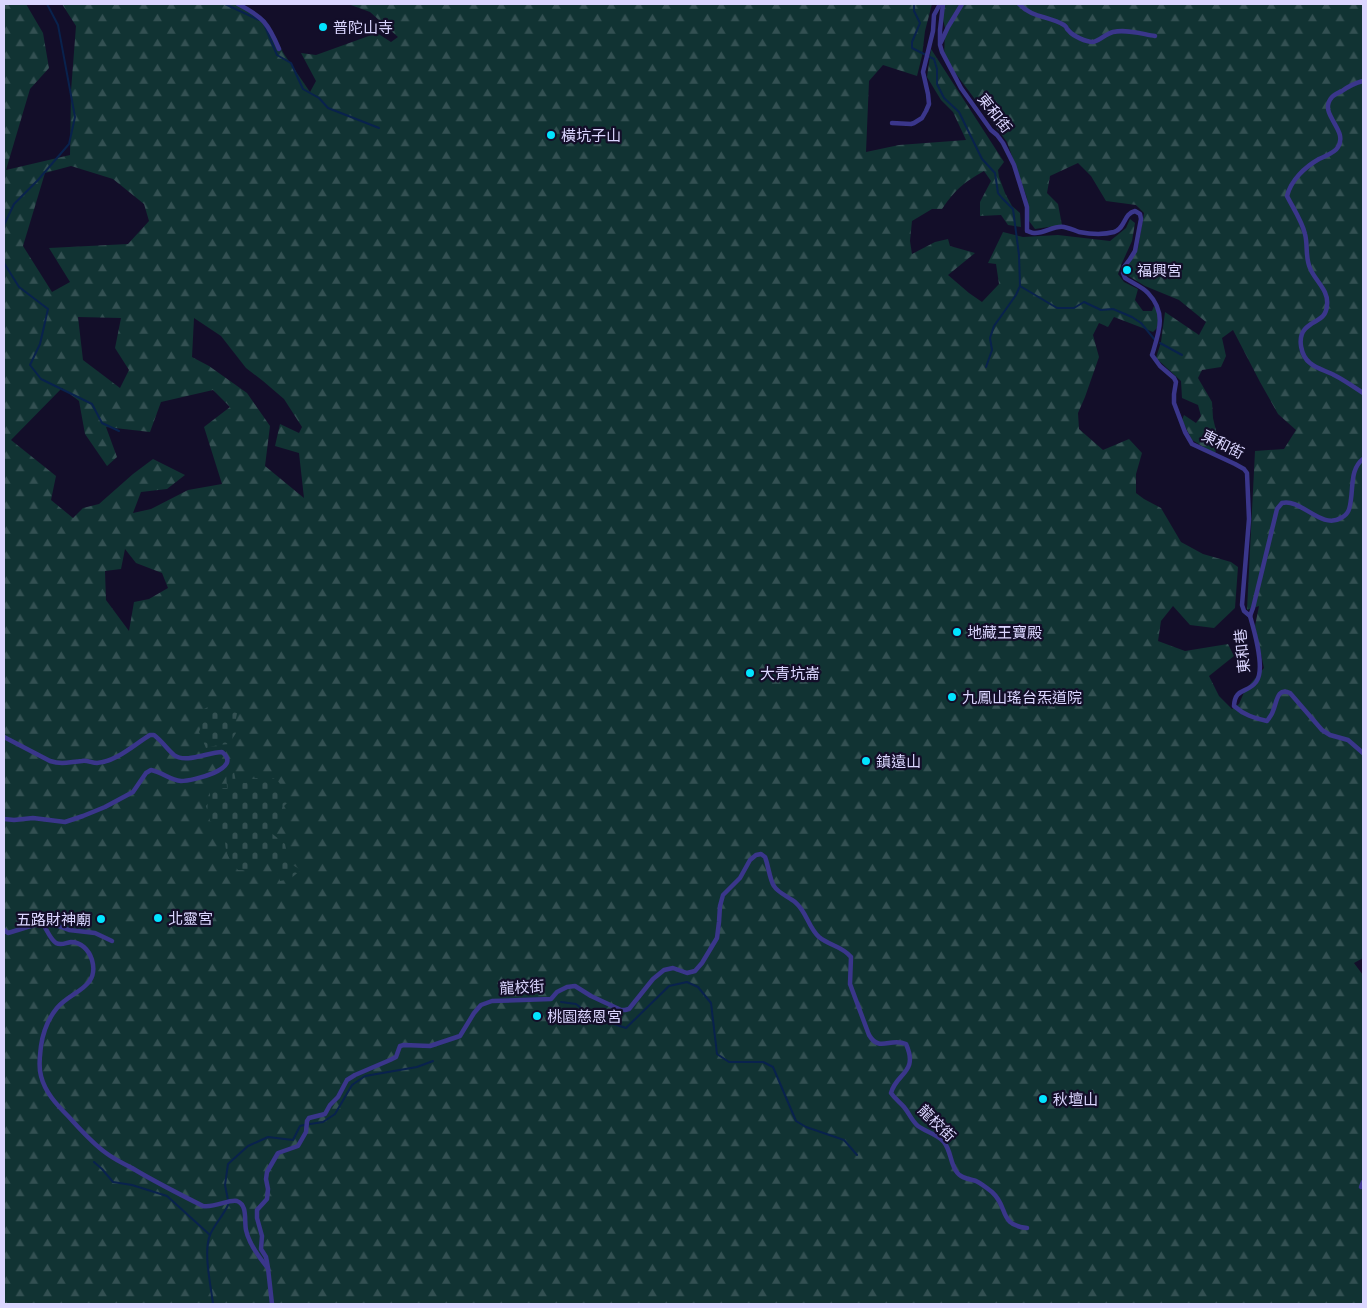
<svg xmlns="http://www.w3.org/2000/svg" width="1367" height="1308" viewBox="0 0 1367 1308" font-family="'Public Sans','Noto Sans TC',sans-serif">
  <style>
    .forest { fill: url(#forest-firs); fill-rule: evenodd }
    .cemetery { fill: url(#cemetery-stones) }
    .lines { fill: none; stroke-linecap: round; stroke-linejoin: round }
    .stream { stroke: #09224d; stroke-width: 2 }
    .street { stroke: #3a368b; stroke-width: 4.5 }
    .poi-dot { fill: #02e4ff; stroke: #130e29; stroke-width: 2 }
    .labels { text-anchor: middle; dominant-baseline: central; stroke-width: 4.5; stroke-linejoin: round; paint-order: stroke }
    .poi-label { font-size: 15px; fill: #dbd6ff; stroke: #130e29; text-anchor: start }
    .street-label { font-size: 15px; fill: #dbd6ff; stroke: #130e29 }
  </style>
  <defs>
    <pattern id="forest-firs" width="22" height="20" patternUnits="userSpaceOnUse" patternTransform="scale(1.25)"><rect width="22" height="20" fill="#133"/><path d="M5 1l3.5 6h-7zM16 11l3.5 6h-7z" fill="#335052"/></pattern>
    <pattern id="cemetery-stones" width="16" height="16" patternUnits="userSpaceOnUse" patternTransform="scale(1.25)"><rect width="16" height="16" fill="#133"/><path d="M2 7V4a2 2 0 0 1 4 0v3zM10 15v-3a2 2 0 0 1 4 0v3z" fill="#335052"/></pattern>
  </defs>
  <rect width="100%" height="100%" fill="#130e29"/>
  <path class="forest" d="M 4,4 L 26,4 L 43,33 L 49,68 L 30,89 L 6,170 L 70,155 L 71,91 L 76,26 L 62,4 L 235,4 L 251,10 L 265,20 L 284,54 L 310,92 L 316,81 L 301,53 L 316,55 L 377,33 L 391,42 L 398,37 L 370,12 L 348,4 L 932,4 L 925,31 L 922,56 L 917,76 L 883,65 L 869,81 L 866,152 L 899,145 L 966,140 L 953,112 L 941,100 L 927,77 L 931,49 L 1004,162 L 998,170 L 999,177 L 1005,193 L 1012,206 L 1020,213 L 1021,227 L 1008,225 L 1001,215 L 980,216 L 980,202 L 991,181 L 984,171 C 963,183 956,189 942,209 L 932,209 L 912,221 L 910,241 L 912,254 L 935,242 L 948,239 L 950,246 L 975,253 L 948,275 L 969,293 L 982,302 L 999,284 L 996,264 L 988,263 L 1003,232 L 1023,237 L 1058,235 L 1110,241 L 1126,228 L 1130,219 L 1135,223 L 1132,241 L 1122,263 L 1118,274 L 1124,282 L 1138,289 L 1135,300 L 1143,311 L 1152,311 L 1154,306 L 1159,309 L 1159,326 L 1153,332 L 1114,317 L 1108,327 L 1099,323 L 1093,335 L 1099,357 L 1085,397 L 1078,413 L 1079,429 L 1103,450 L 1129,439 L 1142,453 L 1136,474 L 1136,493 L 1144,499 L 1161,508 L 1181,542 L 1203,554 L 1231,562 L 1238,567 L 1235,608 L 1214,628 L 1190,625 L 1173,606 L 1161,621 L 1158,641 L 1185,651 L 1228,644 L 1234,656 L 1209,676 L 1219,696 L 1232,709 L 1239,704 L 1245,690 L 1264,668 L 1255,626 L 1259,606 L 1247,610 L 1255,451 L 1284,449 L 1296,430 L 1278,414 L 1260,382 L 1233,330 L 1222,338 L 1226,356 L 1221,367 L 1202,370 L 1198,378 L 1212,402 L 1213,418 L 1218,439 L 1215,454 L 1192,440 L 1182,420 L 1184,415 L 1196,423 L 1201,416 L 1198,405 L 1182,398 L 1181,381 L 1156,358 L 1161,342 L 1165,312 L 1199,335 L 1206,322 L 1179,300 L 1145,286 L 1127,275 L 1128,263 L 1138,248 L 1144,213 L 1136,205 L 1106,201 L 1091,176 L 1078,163 L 1050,176 L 1047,193 L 1058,204 L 1062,225 L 1035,229 L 1029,221 L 1027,198 L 1007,142 L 944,58 L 945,28 L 942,15 L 945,4 L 1363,4 L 1363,958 L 1354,963 L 1363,975 L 1363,1304 L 4,1304 ZM 71,166 L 113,179 L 144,204 L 149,221 L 128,244 L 49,248 L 70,282 L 52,292 L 23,246 L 45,173 ZM 78,317 L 121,318 L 115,348 L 129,370 L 120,388 L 83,360 ZM 194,318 L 221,336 L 246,368 L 263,381 L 284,399 L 302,427 L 299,433 L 280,424 L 275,446 L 299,453 L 304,498 L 265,466 L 270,426 L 247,393 L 209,366 L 192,357 ZM 62,388 L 79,401 L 85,434 L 107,466 L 117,457 L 106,427 L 150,432 L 161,402 L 213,390 L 230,407 L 204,427 L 222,484 L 188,490 L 151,509 L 133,513 L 141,492 L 167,489 L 185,475 L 153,459 L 133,474 L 99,504 L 83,508 L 73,518 L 51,500 L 56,476 L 11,440 ZM 125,549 L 136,563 L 162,573 L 168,588 L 149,599 L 134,602 L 129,631 L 106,600 L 105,571 L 121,569 Z"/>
  <g class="cemetery">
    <path d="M 212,705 L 227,709 L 237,713 L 235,724 L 236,733 L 229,744 L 218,745 L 206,748 L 199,732 L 204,719 L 204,709 Z"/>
    <path d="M 226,772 L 234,772 L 236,782 L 246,783 C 250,778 255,778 261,778 C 282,775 281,787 287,803 L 282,808 L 282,816 L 272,826 L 270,832 L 285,844 L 287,854 L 291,864 L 301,870 L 290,879 L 280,881 L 275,864 L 265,855 L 259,871 L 238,870 C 229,860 225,852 225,839 L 219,836 L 217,825 L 210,821 L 206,806 L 210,800 L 210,788 L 227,788 Z"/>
  </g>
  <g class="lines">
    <g class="stream">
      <path d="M 225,4 L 259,20"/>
      <path d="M 914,4 L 914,11 L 920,23 L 912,42 L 912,48 L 934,59 L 937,69 L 937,84 L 944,98 L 959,112 L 982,159 L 995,173 L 998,193 L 1002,198 L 1013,209 L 1019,255 L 1020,286 L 1016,295 L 994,326 L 990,338 L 992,350 L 986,367"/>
      <path d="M 264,24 L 277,55 L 291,63 L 303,89 L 319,98 L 328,108 L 379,128"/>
      <path d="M 4,225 L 14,204 L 38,180 L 69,144 L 75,117 L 58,25 L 47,4"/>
      <path d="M 4,263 L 19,287 L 48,309 L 40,344 L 30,365 L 41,379 L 92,404 L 102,423 L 119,431"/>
      <path d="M 1020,286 L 1057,308 L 1074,308 L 1084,302 L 1101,310 L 1113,309 L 1132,317 L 1141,323 L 1155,340"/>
      <path d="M 1160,343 L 1182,355"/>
      <path d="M 561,1002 L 576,1004 L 592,1017 L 626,1028 L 669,986 L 687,982 L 698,987 L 711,1003 L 717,1054 L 729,1062 L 763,1062 L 773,1067 L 796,1121 L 806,1127 L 844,1140 L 857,1155"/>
      <path d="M 310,1124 L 323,1122 L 335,1114 L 352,1085 L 365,1076 L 417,1067 L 433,1061"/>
      <path d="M 94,1162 L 102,1169 L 113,1182 L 132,1185 L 167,1196 L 210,1235"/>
      <path d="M 228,1200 L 225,1185 L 228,1164 L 248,1146 L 268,1137 L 293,1140 L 300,1126 L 304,1125"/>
      <path d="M 213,1304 C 211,1286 203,1252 210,1235 C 214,1225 223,1216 228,1205"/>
    </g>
    <g class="street">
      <path d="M 238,4 C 263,17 268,23 279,49"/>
      <path d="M 943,4 L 940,30 L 940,45 L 942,52 L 961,88 L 991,130 L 997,135 L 1003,143 L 1014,165 L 1027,207 L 1027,231 C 1029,231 1031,233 1034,233 C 1044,234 1054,225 1064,227 C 1069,228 1074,230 1079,232 C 1090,234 1103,235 1114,232 C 1126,228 1123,214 1135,211 L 1140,214 L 1141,219 L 1135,251 L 1130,259 L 1124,267 L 1123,273 L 1125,278 C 1132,283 1143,287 1148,293 C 1167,313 1159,332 1152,355 L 1160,366 L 1174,378 L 1176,382 L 1174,394 L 1174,403 L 1185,432 L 1192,444 L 1235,464 L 1244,469 L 1247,473 L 1249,519 L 1242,605 L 1244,611 L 1250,616"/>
      <path d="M 1019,4 C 1032,18 1049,16 1064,25 C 1069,29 1064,26 1069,31 C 1073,36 1086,42 1093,42 C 1100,41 1105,34 1113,32 C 1127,29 1142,34 1155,36"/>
      <path d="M 941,42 L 948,27 L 962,4"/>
      <path d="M 1363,81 C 1355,83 1349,86 1342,91 C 1340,92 1335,94 1332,97 C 1317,114 1349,129 1338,147 C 1335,153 1325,156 1319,159 C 1305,167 1291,180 1287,196 C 1293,208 1302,221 1305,234 C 1308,245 1305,257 1310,268 C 1315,281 1329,290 1327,305 C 1326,321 1314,319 1305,329 C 1297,338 1301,356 1310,363 C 1317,369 1327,371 1334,375 C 1344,380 1354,387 1363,393"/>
      <path d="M 892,123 L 911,124 L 914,123 L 922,118 L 926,111 L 929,104 L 928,94 L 923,72 L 933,31 L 934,15 L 940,4"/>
      <path d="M 1250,616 C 1254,630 1266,670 1256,682 C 1247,694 1235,687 1234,706 C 1244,715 1254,718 1267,721 C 1269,718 1272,715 1273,711 C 1277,702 1277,687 1290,693 L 1322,730 L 1330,735 L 1348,740 L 1363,753"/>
      <path d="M 1250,616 L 1253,608 L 1277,509 L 1282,503 C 1301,498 1321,530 1341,518 C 1349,514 1350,508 1351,499 C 1353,485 1351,468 1363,459"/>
      <path d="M 4,737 L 50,761 C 63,765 69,762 82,761 C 87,760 92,763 97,763 C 116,762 135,744 150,735 L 154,735 C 162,741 167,749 174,755 C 186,764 208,752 222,752 C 244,769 192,781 181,781 C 170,780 162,772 151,770 L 146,773 L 133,792 L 105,807 L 83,816 L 65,822 L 33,818 L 14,820 L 4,819"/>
      <path d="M 43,924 C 47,930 50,939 56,943 C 61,946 65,943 71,942 C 81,942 89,950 92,960 C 100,988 71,991 57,1008 C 48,1019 43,1032 41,1046 C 40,1056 38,1066 41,1076 C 45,1092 56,1104 68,1116 C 80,1129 92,1143 106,1153 C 114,1159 124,1164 132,1168 C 155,1182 179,1194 203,1206 C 215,1208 229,1199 237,1201 C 248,1205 244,1221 246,1230 C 249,1244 258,1256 267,1267"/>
      <path d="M 4,930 L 8,933 L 34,925 L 50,923 L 69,930 L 95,933 L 112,941"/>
      <path d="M 1361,1187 L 1363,1182"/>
      <path d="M 272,1304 L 268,1268 L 266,1257 L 261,1249 L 262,1236 L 257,1218 L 257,1210 L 267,1199 L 268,1189 L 266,1179 L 267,1172 L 278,1153 L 298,1146 L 306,1132 L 307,1121 L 309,1118 L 325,1114 L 330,1105 L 338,1097 L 347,1080 L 355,1075 L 390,1060 L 396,1057 L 400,1046 L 404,1045 L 430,1046 L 460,1036 L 474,1013 L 481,1005 L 492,1001 L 551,999 L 557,992 L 567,987 L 575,986 L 591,996 L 621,1010 L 625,1010 L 629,1009 L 653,979 L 664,970 L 673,968 L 687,973 L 695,971 L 702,963 L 717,938 L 719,922 L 720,906 L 723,895 L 740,878 L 750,860 L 756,855 L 761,854 L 765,857 C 768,864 770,881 774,886 C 778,893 789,897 795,902 C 807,912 808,927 819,937 C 830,946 842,946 851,957 L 850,984 L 869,1035 C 880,1053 890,1037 906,1044 C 919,1073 896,1073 891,1093 C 895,1099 900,1102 904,1107 C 909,1113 912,1121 918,1126 C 926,1132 937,1134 944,1142 C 951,1151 950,1162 956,1171 C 960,1178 969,1179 976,1181 C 982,1184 987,1188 992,1192 C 1009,1207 998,1225 1027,1228"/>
    </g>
  </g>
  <g class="poi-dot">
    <circle cx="323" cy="27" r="5"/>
    <circle cx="551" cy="135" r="5"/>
    <circle cx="1127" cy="270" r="5"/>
    <circle cx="957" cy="632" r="5"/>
    <circle cx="750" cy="673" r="5"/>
    <circle cx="952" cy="697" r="5"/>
    <circle cx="866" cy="761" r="5"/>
    <circle cx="158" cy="918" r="5"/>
    <circle cx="101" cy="919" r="5"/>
    <circle cx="537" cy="1016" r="5"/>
    <circle cx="1043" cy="1099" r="5"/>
  </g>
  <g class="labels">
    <g class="poi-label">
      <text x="333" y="27">普陀山寺</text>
      <text x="561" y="135">橫坑子山</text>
      <text x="1137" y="270">福興宮</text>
      <text x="967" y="632">地藏王寶殿</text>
      <text x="760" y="673">大青坑崙</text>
      <text x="962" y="697">九鳳山瑤台炁道院</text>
      <text x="876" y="761">鎮遠山</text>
      <text x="168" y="918">北靈宮</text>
      <text x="91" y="919" text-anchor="end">五路財神廟</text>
      <text x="547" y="1016">桃園慈恩宮</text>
      <text x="1053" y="1099">秋壇山</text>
    </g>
    <g class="street-label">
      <text transform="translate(995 113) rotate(52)">東和街</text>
      <text transform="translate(1223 444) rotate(27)">東和街</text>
      <text transform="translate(1242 651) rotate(-96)">東和巷</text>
      <text transform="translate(522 987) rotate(-3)">龍校街</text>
      <text transform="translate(937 1123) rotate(44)">龍校街</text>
    </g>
  </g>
  <rect width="1367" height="1308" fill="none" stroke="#dbd6ff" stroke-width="10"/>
</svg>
